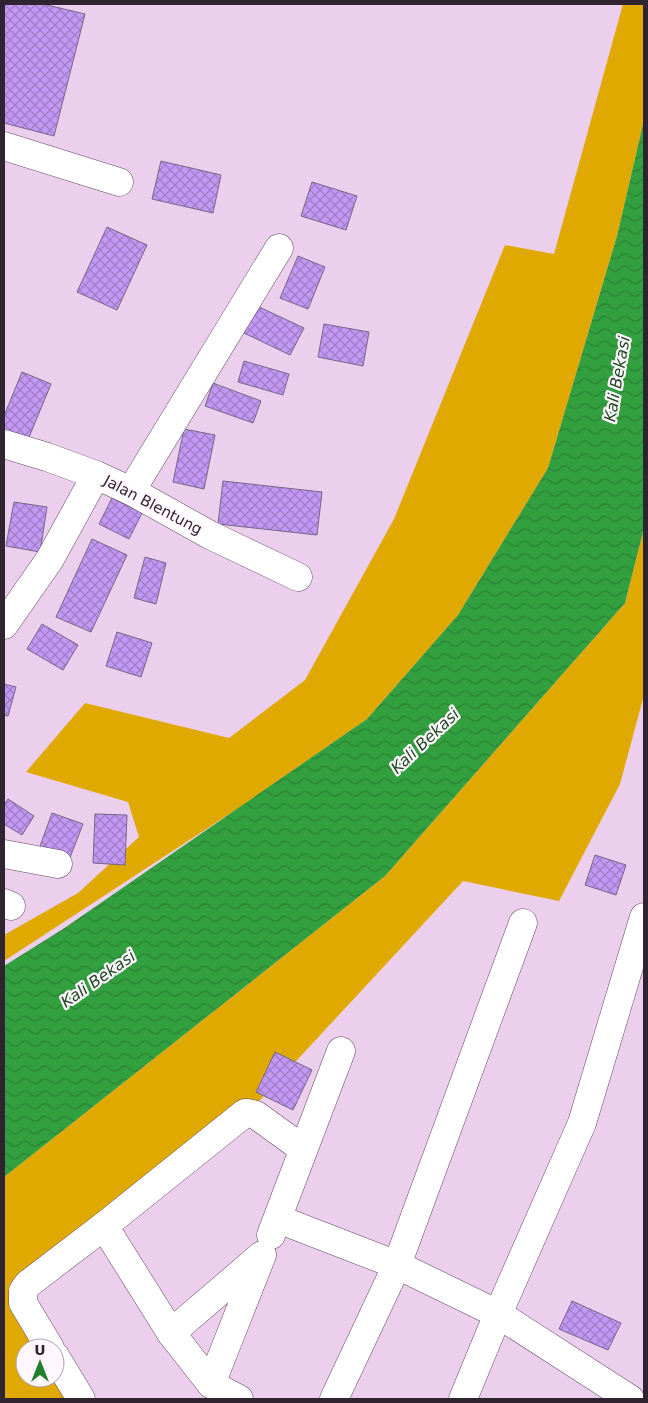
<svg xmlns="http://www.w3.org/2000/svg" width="648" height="1403" viewBox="0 0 648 1403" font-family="'DejaVu Sans',sans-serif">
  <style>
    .grass { fill: #e0a902 }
    .water { fill: url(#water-waves) }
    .building { fill: url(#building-cross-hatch); stroke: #746786 }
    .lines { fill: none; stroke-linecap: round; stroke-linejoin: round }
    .minor-casing { stroke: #624a63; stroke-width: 29 }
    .minor { stroke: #fff; stroke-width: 28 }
    .labels { text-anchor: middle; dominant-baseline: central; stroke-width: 4.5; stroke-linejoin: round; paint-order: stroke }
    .street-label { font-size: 15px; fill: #2f242f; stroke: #fef8fe }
    .water-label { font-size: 16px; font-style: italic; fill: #1f4822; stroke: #fef8fe }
  </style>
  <defs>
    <pattern id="water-waves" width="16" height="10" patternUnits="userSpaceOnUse" patternTransform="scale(1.25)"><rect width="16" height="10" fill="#32a03e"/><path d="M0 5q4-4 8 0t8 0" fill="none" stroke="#2b8234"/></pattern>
    <pattern id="building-cross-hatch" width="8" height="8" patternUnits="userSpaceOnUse" patternTransform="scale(1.25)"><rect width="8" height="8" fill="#c398f4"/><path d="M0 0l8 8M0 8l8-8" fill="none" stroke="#9f7cc6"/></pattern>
  </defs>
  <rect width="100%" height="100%" fill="#ebcfec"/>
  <g class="grass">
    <path d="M 623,4 L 644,4 L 644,120 L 617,236 L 548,468 L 458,615 L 367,719 L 237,809 L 4,961 L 4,935 L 78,893 L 139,837 L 128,802 L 26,772 L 85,703 L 229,738 L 305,680 L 394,519 L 505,245 L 554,254 Z"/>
    <path d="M 644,528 L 644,695 L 620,784 L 559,901 L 463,881 L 248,1113 L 23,1291 L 50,1348 L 25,1348 L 25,1378 L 55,1378 L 81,1399 L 4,1399 L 4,1177 L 385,876 L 625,603 Z"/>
  </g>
  <path class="water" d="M 644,120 L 644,528 L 625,603 L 385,876 L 4,1177 L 4,966 L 63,929 L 367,719 L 458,615 L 548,468 L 617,236 Z"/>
  <g class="building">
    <path d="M 4,4 L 43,4 L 85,14 L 54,136 L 4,123 Z"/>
    <path d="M 161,161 L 221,175 L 213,213 L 152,199 Z"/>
    <path d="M 312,182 L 357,196 L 346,230 L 301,216 Z"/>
    <path d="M 107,227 L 147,245 L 117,310 L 77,292 Z"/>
    <path d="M 298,256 L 325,267 L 308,309 L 280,298 Z"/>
    <path d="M 257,306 L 304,328 L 290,355 L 244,333 Z"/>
    <path d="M 324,324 L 369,332 L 363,366 L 318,357 Z"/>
    <path d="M 244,361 L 289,374 L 283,395 L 238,382 Z"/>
    <path d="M 22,372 L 51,384 L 27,442 L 4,432 L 4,416 Z"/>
    <path d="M 213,383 L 261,401 L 253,423 L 205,406 Z"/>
    <path d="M 184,429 L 215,435 L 204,489 L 173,482 Z"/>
    <path d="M 223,481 L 322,492 L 317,535 L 218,524 Z"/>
    <path d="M 112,498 L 142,513 L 129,539 L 99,524 Z"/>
    <path d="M 14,502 L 47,507 L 40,552 L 6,546 Z"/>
    <path d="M 92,539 L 127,555 L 91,632 L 56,617 Z"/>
    <path d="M 145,557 L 166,563 L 156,604 L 134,598 Z"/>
    <path d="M 42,624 L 78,645 L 63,670 L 27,649 Z"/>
    <path d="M 117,632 L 152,643 L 141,677 L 106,666 Z"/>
    <path d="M 4,684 L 16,687 L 8,716 L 4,715 Z"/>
    <path d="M 8,799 L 34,816 L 22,835 L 4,824 L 4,805 Z"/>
    <path d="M 52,813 L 83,824 L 69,860 L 39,849 Z"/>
    <path d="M 95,814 L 127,815 L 125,865 L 93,863 Z"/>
    <path d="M 595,855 L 626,865 L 616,895 L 585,885 Z"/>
    <path d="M 275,1052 L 312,1070 L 293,1110 L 256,1092 Z"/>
    <path d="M 572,1301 L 621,1323 L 608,1350 L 559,1329 Z"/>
  </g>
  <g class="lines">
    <g class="minor-casing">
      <g id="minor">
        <path d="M 4,146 L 119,182"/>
        <path d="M 4,444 L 47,457 L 96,475 L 131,491 L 210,535 L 298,577"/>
        <path d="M 131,491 L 279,248"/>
        <path d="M 4,625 L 50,559 L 96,475"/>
        <path d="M 4,854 L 58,864"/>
        <path d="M 4,903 L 11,906"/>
        <path d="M 278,1219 L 397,1265 L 498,1314 L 630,1399"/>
        <path d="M 271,1235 L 341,1051"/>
        <path d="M 171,1333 L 262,1255 L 211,1384"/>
        <path d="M 50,1348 L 23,1303 L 23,1291 L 28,1284 L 104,1226"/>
        <path d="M 55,1356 L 81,1399"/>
        <path d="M 239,1399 L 211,1384 L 171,1333 L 104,1226 L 245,1113 L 248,1113 L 256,1115 L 303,1149"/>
        <path d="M 334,1399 L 397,1265 L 523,923"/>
        <path d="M 463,1399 L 498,1314 L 582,1123 L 644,917"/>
      </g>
    </g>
    <use href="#minor" class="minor"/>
  </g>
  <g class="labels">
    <g class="street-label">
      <text transform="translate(153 505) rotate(28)">Jalan Blentung</text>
    </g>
    <g class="water-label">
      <text transform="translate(617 379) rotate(-80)">Kali Bekasi</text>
      <text transform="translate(425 741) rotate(-43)">Kali Bekasi</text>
      <text transform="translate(98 979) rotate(-35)">Kali Bekasi</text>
    </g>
  </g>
  <rect width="648" height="1403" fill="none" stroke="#2f242f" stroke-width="10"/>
  <g transform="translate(40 1363)"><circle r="24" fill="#fef8fe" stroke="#aba3ab"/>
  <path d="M0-4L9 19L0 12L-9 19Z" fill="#227d2c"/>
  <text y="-8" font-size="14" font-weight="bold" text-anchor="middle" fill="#2f242f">U</text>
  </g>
</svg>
